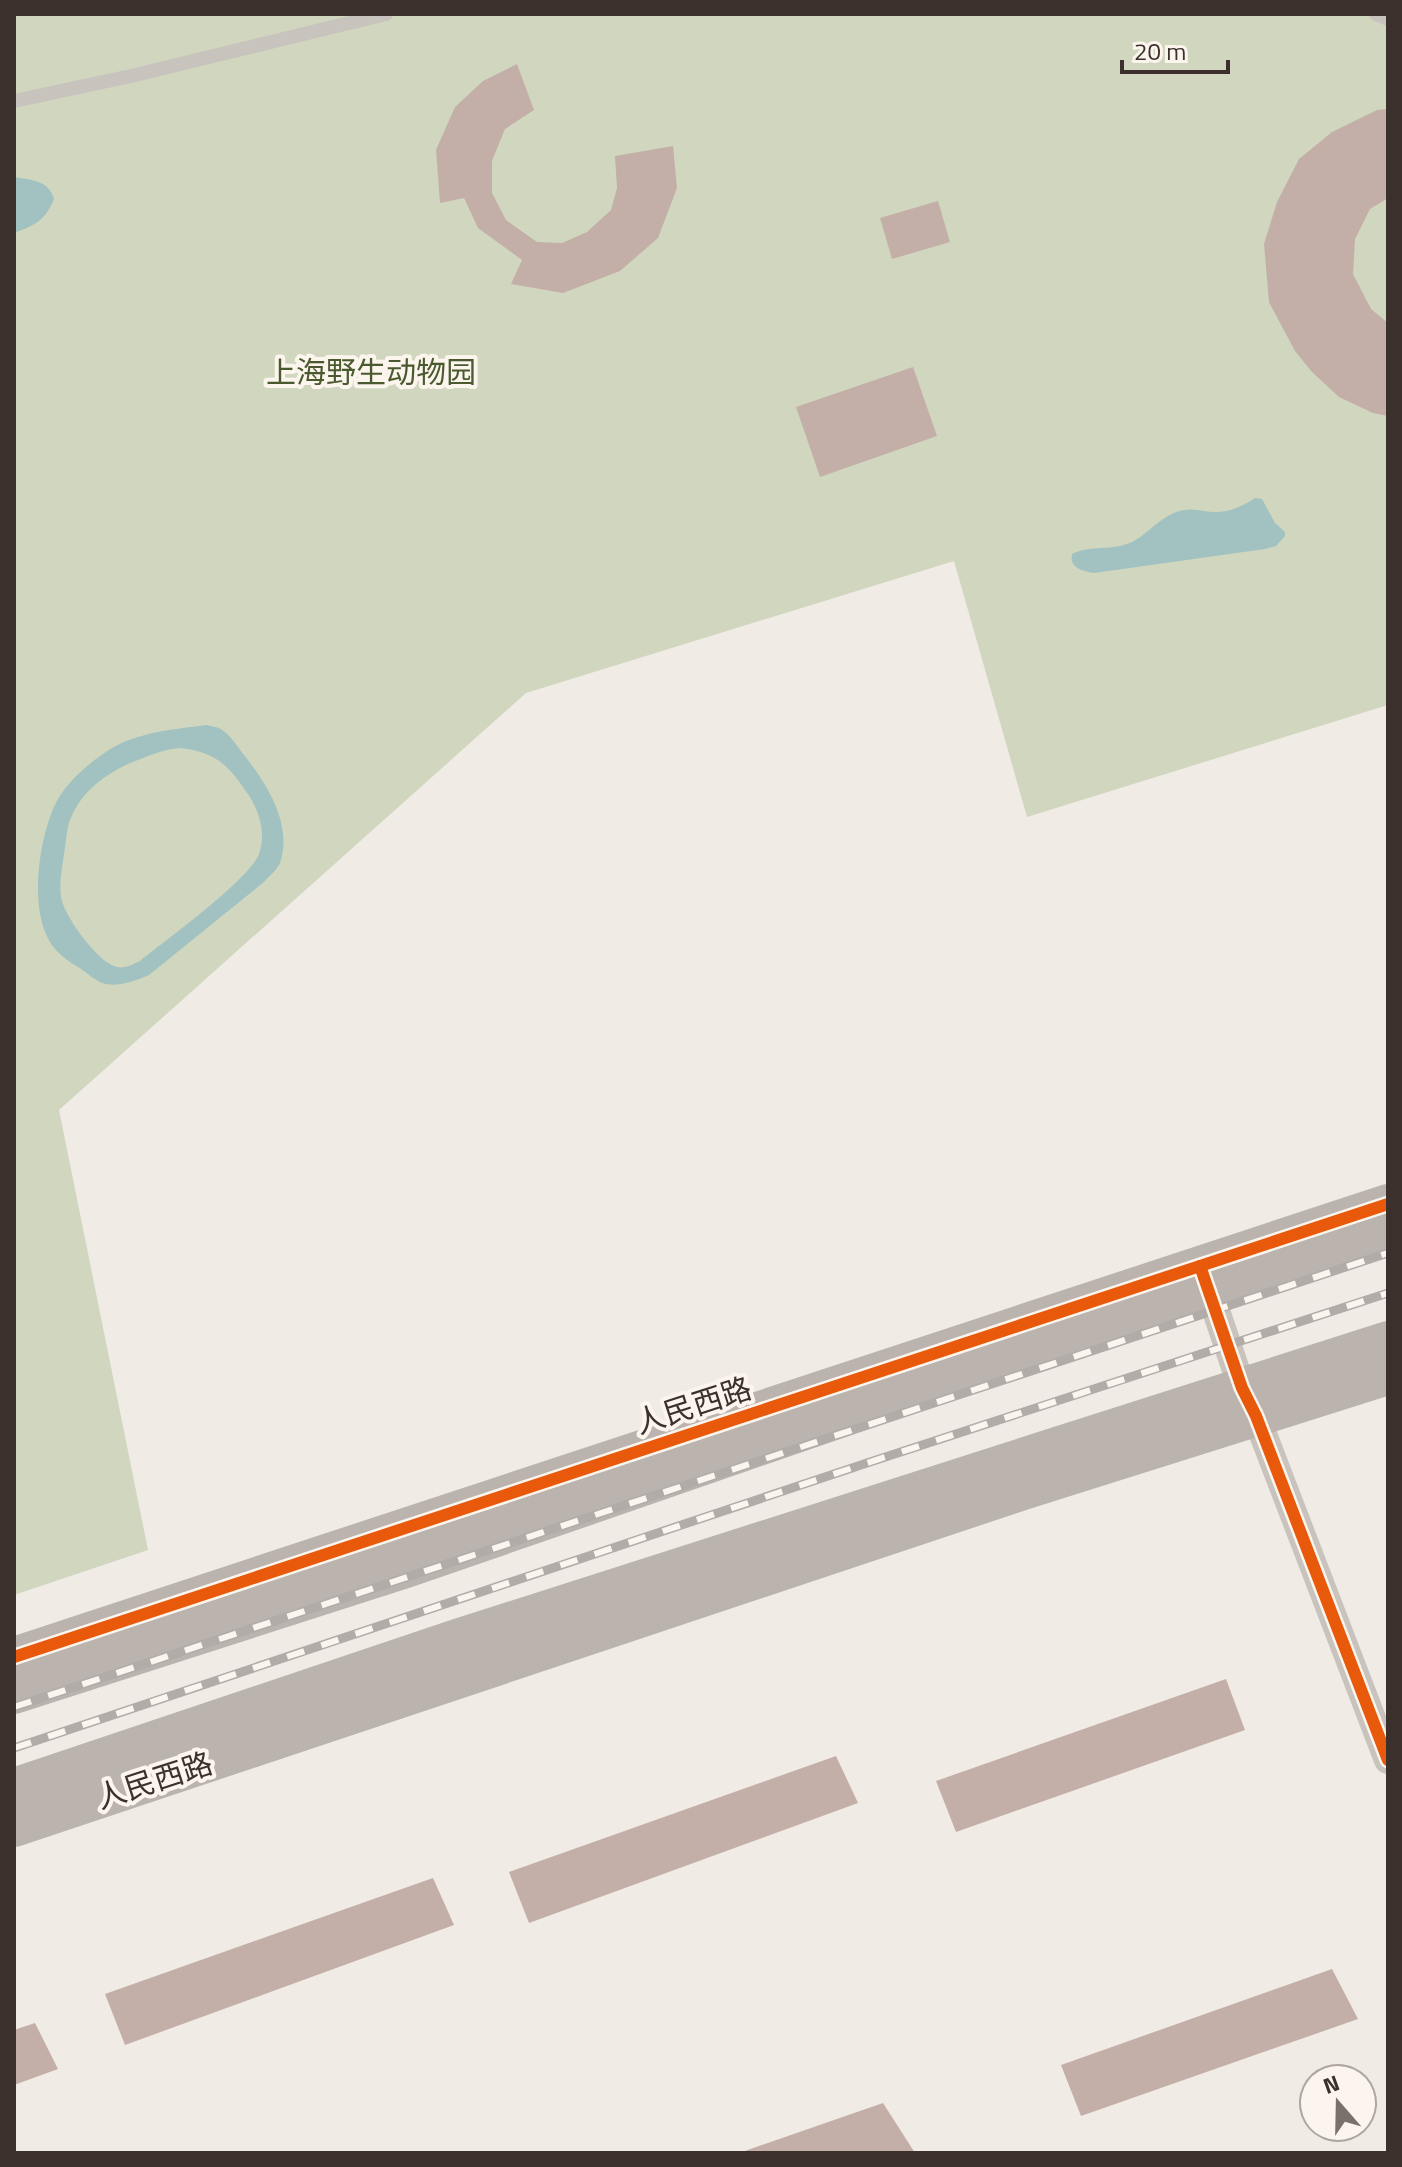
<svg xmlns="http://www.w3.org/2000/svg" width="1402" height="2167" viewBox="0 0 1402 2167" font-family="'Titillium Web','Noto Sans SC',sans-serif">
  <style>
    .green { fill: #d1d6bf }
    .water { fill: #a1c2c1; fill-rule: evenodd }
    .building { fill: #c3afa7 }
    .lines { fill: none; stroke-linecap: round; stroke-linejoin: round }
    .lane { stroke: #c9c3be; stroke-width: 14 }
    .street { stroke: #c9c3be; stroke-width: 28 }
    .secondary { stroke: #bab3ae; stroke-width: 40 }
    .rail-casing { stroke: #b1aca8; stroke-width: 9 }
    .rail { stroke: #fbf5ee; stroke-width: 6; stroke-dasharray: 18; stroke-linecap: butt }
    .cycleway-casing { stroke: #fbf5ee; stroke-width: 17 }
    .cycleway { stroke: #e8590c; stroke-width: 12 }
    .labels { text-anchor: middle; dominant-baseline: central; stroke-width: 8; stroke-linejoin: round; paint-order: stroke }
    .park-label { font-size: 30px; fill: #4a5a2e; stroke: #fbf5ee }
    .street-label { font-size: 30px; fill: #3b302b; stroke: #fbf5ee }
  </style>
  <rect width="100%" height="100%" fill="#f0ebe5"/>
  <path class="green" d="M 14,14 L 1388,14 L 1388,705 L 1027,817 L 954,561 L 526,693 L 59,1110 L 148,1550 L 14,1595 Z"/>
  <g class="water">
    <path d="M 14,177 C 31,180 49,180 54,199 C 45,221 35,225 14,233 Z"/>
    <path d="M 1255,498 L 1262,499 L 1275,523 L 1285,532 L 1285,536 L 1276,546 L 1265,549 L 1094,573 C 1083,571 1069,568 1072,554 C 1090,545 1113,551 1132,542 C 1151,532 1162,514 1184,510 C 1195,508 1205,512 1215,512 C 1231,512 1243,506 1255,498 Z"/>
    <path d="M 207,725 C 211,726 215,727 219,728 C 230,734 237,746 244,755 C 267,784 293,824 280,863 C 277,870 269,876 264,882 L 149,975 C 135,981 117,988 102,983 C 95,980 87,973 81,969 C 73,964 63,958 57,951 C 27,920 38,845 53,809 C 63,784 90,762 112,748 C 140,732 175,729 207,725 ZM 181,748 C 213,752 227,763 245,790 C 258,807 267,832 259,854 C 250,879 165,941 140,961 C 133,964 126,969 117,967 C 98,963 64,916 61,897 C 59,882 62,868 64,854 C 66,844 66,833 69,823 C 79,794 101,777 128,764 C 146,757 162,749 181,748 Z"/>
  </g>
  <g class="building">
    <path d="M 517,64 L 534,110 L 505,129 L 492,161 L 492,193 L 506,220 L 537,242 L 562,243 L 587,232 L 611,210 L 617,188 L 615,156 L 673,146 L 677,188 L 658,238 L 620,271 L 563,293 L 511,284 L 522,260 L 478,228 L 464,198 L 440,203 L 436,150 L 455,107 L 483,81 Z"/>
    <path d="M 1388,109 L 1388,198 L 1370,209 L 1355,239 L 1353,274 L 1371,309 L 1388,323 L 1388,416 L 1373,413 L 1339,397 L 1312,372 L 1295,351 L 1269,302 L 1264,244 L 1277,202 L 1299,159 L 1332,132 L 1377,110 Z"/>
    <path d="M 938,201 L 950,242 L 892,259 L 880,218 Z"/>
    <path d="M 913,367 L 937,436 L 820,477 L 796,407 Z"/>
    <path d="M 1226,1679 L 1245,1730 L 956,1832 L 936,1781 Z"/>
    <path d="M 836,1756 L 858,1803 L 529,1923 L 509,1872 Z"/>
    <path d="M 433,1878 L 454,1925 L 125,2045 L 105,1994 Z"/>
    <path d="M 1332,1969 L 1358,2019 L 1081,2116 L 1061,2065 Z"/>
    <path d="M 35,2023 L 58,2069 L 14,2085 L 14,2030 Z"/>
    <path d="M 883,2103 L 915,2153 L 739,2153 Z"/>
  </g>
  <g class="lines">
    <g class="lane">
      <path d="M 1376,14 L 1388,19"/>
      <path d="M 14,101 L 131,76 L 386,14"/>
    </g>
    <path class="street" d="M 1205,1278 L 1242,1388 L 1256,1416 L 1388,1760"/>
    <g class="secondary">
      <path d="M 14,1657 L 1388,1204"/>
      <path d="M 14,1694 L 406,1568 L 1013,1358 L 1388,1235"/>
      <path d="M 14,1788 L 457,1639 L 1388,1341"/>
      <path d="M 14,1827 L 1023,1490 L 1388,1375"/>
    </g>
    <g class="rail-casing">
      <g id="rail">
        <path d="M 14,1707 L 1388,1253"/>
        <path d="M 14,1748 L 867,1463 L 1388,1293"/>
      </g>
    </g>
    <use href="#rail" class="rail"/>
    <g class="cycleway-casing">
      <g id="cycleway">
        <path d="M 1200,1266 L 1242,1388 L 1256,1416 L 1388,1760"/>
        <path d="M 14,1657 L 1388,1204"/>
      </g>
    </g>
    <use href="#cycleway" class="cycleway"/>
  </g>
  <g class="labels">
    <g class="park-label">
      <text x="371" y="372">上海野生动物园</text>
    </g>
    <g class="street-label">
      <text transform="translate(693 1405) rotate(-18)">人民西路</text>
      <text transform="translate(154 1780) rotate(-18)">人民西路</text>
    </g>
  </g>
  <rect width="1402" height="2167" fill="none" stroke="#3b302b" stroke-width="32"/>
  <g transform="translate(1338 2103) rotate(340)"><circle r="38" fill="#fbf5ee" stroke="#aea6a0" stroke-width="2"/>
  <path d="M0-6L14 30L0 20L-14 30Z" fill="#7a716c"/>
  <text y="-12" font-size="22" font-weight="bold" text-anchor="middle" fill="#3b302b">N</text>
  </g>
  <path d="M1122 60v12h106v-12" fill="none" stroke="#3b302b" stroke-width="4"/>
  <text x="1134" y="60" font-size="24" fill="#3b302b" stroke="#fbf5ee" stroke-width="6" paint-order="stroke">20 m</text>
</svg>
